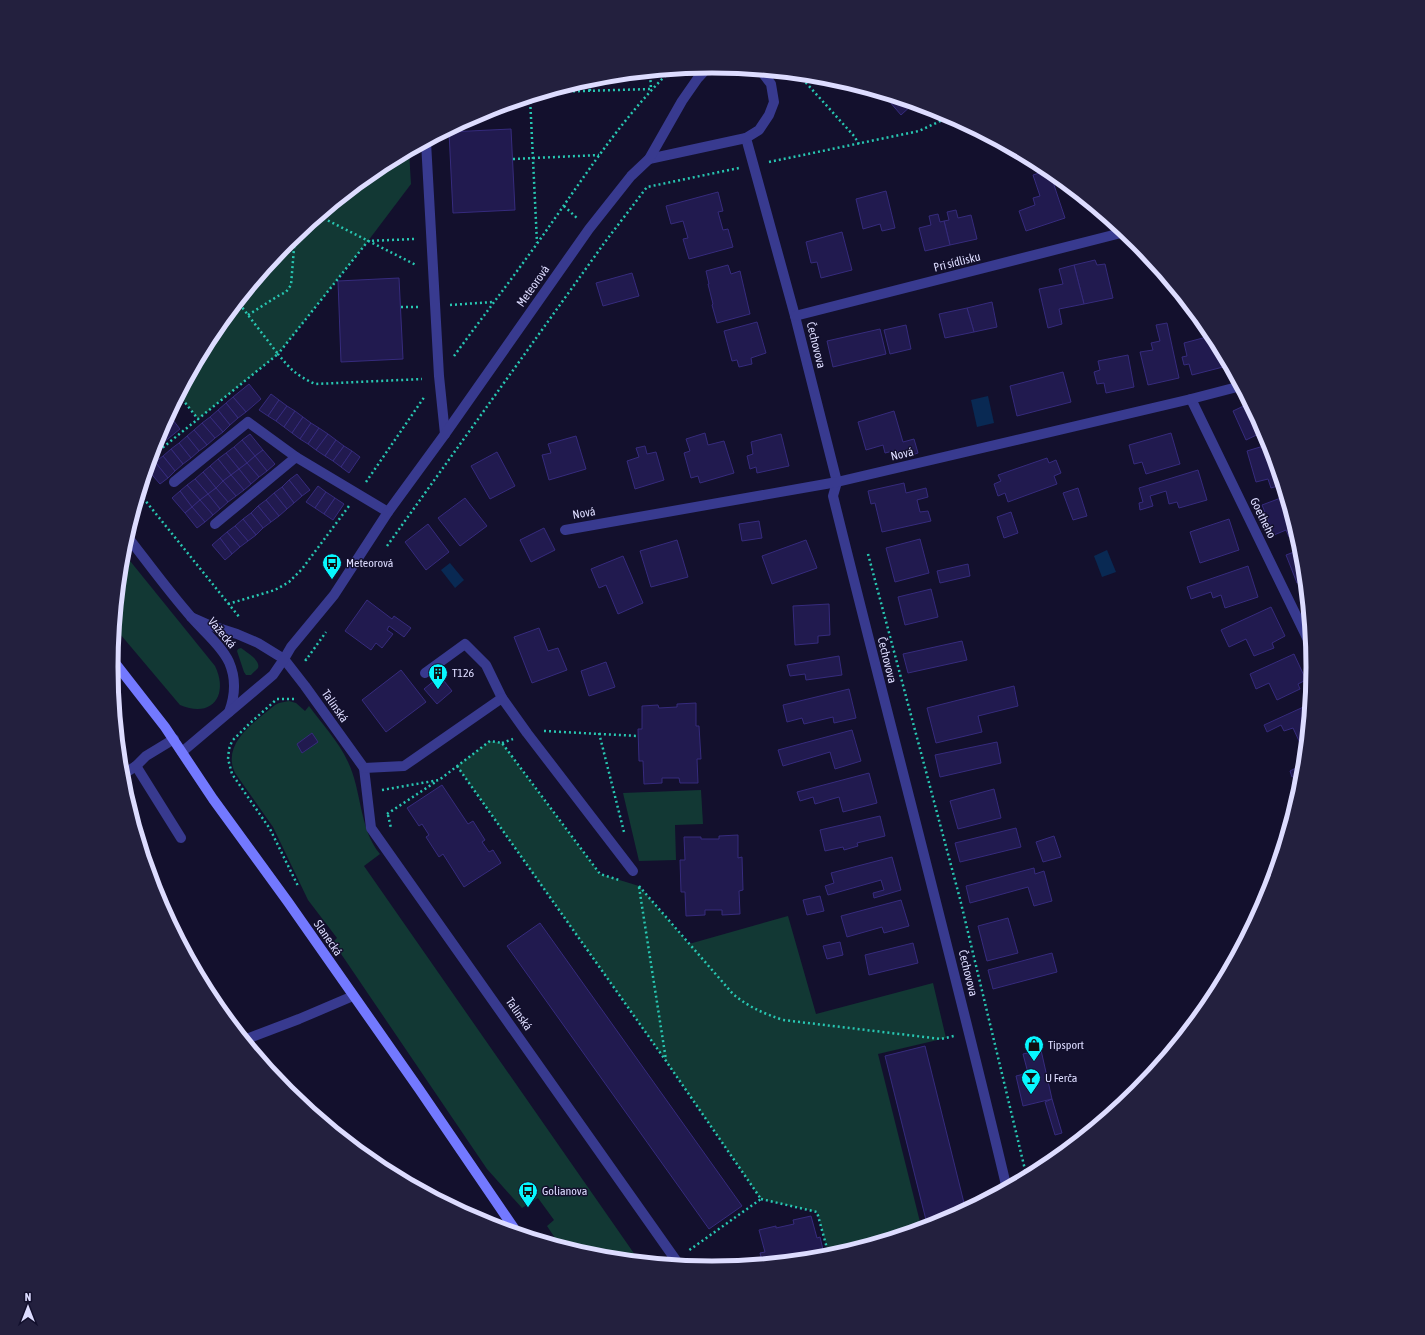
<svg xmlns="http://www.w3.org/2000/svg" width="1425" height="1335" viewBox="0 0 1425 1335" font-family="'Asap Condensed',sans-serif">
  <style>
    .green { fill: #123834 }
    .water { fill: #092953 }
    .building { fill: #211a4f; stroke: #362b7d }
    .lines { fill: none; stroke-linecap: round; stroke-linejoin: round }
    .path { stroke: #28c7b2; stroke-width: 2.5; stroke-dasharray: 2 3; stroke-linecap: butt }
    .service { stroke: #383a8f; stroke-width: 10 }
    .minor { stroke: #383a8f; stroke-width: 10 }
    .secondary { stroke: #7379ff; stroke-width: 10 }
    .labels { text-anchor: middle; dominant-baseline: central; stroke-width: 3; stroke-linejoin: round; paint-order: stroke }
    .street-label { font-size: 12px; fill: #dddcff; stroke: #13102d }
    .poi-label { font-size: 12px; fill: #dddcff; stroke: #13102d; text-anchor: start }
    .rim { fill: none; stroke: #dddcff; stroke-width: 5 }
  </style>
  <rect width="100%" height="100%" fill="#13102d"/>
  <g class="green">
    <path d="M 409,151 L 411,184 L 368,241 L 278,354 L 198,419 L 179,395 L 213,333 L 287,242 L 379,167 Z"/>
    <path d="M 122,551 L 215,666 C 229,695 212,719 180,705 L 115,628 Z"/>
    <path d="M 241,648 C 246,652 261,660 258,668 C 256,670 253,673 251,675 L 246,675 L 244,672 L 237,651 L 238,649 Z"/>
    <path d="M 289,701 L 296,703 L 305,711 L 309,706 C 322,724 339,742 348,762 C 362,791 359,829 380,854 L 364,866 L 640,1262 L 595,1257 L 561,1247 L 547,1226 L 554,1220 L 538,1198 L 522,1208 L 487,1169 L 333,942 L 337,938 L 308,900 L 273,827 L 235,773 C 221,743 255,722 275,705 L 279,703 Z"/>
    <path d="M 490,741 L 502,743 L 600,874 L 639,886 L 689,944 L 788,916 L 816,1014 L 933,983 L 946,1038 L 878,1054 L 922,1230 L 852,1251 L 850,1245 L 828,1252 L 817,1212 L 761,1199 L 666,1061 L 457,766 Z"/>
    <path d="M 701,790 L 703,824 L 675,825 L 676,860 L 639,861 L 623,793 Z"/>
  </g>
  <g class="water">
    <path d="M 988,396 L 994,423 L 977,427 L 971,400 Z"/>
    <path d="M 1107,550 L 1116,572 L 1102,577 L 1094,556 Z"/>
    <path d="M 450,563 L 464,580 L 455,588 L 441,570 Z"/>
  </g>
  <g class="building">
    <path d="M 883,94 L 914,103 L 901,115 Z"/>
    <path d="M 511,129 L 515,210 L 453,213 L 449,132 Z"/>
    <path d="M 1049,170 L 1065,218 L 1026,231 L 1019,211 L 1035,205 L 1033,198 L 1040,196 L 1033,175 Z"/>
    <path d="M 886,191 L 895,228 L 882,231 L 880,224 L 863,229 L 856,199 Z"/>
    <path d="M 718,192 L 723,211 L 718,212 L 723,230 L 728,229 L 733,247 L 689,259 L 683,239 L 688,238 L 683,221 L 671,224 L 666,206 Z"/>
    <path d="M 1076,192 L 1088,202 L 1080,204 Z"/>
    <path d="M 956,210 L 958,218 L 971,215 L 977,239 L 950,245 L 944,221 L 949,220 L 947,212 Z"/>
    <path d="M 938,214 L 940,222 L 944,221 L 950,245 L 925,251 L 919,228 L 931,225 L 929,216 Z"/>
    <path d="M 842,232 L 852,270 L 821,278 L 817,262 L 811,263 L 806,242 Z"/>
    <path d="M 1095,260 L 1097,265 L 1105,264 L 1113,298 L 1084,304 L 1074,265 Z"/>
    <path d="M 728,265 L 731,274 L 740,271 L 750,314 L 717,323 L 712,305 L 713,304 L 708,284 L 709,284 L 706,271 Z"/>
    <path d="M 1074,265 L 1084,304 L 1059,309 L 1062,324 L 1048,328 L 1039,289 L 1063,284 L 1059,269 Z"/>
    <path d="M 632,273 L 639,296 L 603,306 L 596,283 Z"/>
    <path d="M 399,278 L 403,359 L 341,362 L 338,281 Z"/>
    <path d="M 992,302 L 997,327 L 974,332 L 967,308 Z"/>
    <path d="M 967,308 L 974,332 L 945,338 L 939,314 Z"/>
    <path d="M 1196,313 L 1206,325 L 1200,326 Z"/>
    <path d="M 757,322 L 766,353 L 751,358 L 752,364 L 739,367 L 737,360 L 732,361 L 724,331 Z"/>
    <path d="M 1167,323 L 1179,378 L 1148,385 L 1140,352 L 1153,350 L 1151,343 L 1160,341 L 1156,325 Z"/>
    <path d="M 906,325 L 911,349 L 890,354 L 884,330 Z"/>
    <path d="M 880,329 L 886,354 L 833,367 L 827,341 Z"/>
    <path d="M 1214,335 L 1217,341 L 1223,367 L 1192,375 L 1189,364 L 1184,365 L 1182,357 L 1187,356 L 1184,343 Z"/>
    <path d="M 1128,355 L 1134,387 L 1106,393 L 1104,383 L 1097,384 L 1094,372 L 1100,370 L 1098,361 Z"/>
    <path d="M 1063,372 L 1071,402 L 1017,416 L 1010,386 Z"/>
    <path d="M 249,384 L 261,399 L 246,412 L 233,397 Z"/>
    <path d="M 271,394 L 279,400 L 268,416 L 259,410 Z"/>
    <path d="M 233,397 L 246,412 L 238,418 L 226,403 Z"/>
    <path d="M 279,400 L 287,406 L 276,421 L 268,416 Z"/>
    <path d="M 226,403 L 238,418 L 230,425 L 218,410 Z"/>
    <path d="M 1250,403 L 1265,431 L 1246,440 L 1233,411 Z"/>
    <path d="M 287,406 L 295,411 L 284,427 L 276,421 Z"/>
    <path d="M 218,410 L 230,425 L 223,432 L 210,417 Z"/>
    <path d="M 295,411 L 303,417 L 292,433 L 284,427 Z"/>
    <path d="M 894,411 L 903,442 L 914,439 L 918,453 L 900,459 L 897,450 L 885,453 L 883,445 L 866,450 L 858,422 Z"/>
    <path d="M 169,415 L 180,429 L 153,451 L 157,437 Z"/>
    <path d="M 210,417 L 223,432 L 215,438 L 202,423 Z"/>
    <path d="M 303,417 L 311,423 L 300,439 L 292,433 Z"/>
    <path d="M 202,423 L 215,438 L 207,445 L 194,430 Z"/>
    <path d="M 311,423 L 319,428 L 308,444 L 300,439 Z"/>
    <path d="M 319,428 L 328,434 L 316,450 L 308,444 Z"/>
    <path d="M 194,430 L 207,445 L 199,451 L 187,436 Z"/>
    <path d="M 705,433 L 708,445 L 724,441 L 734,473 L 700,483 L 698,476 L 691,478 L 684,453 L 690,451 L 686,439 Z"/>
    <path d="M 1171,433 L 1180,464 L 1146,474 L 1142,462 L 1134,464 L 1129,445 Z"/>
    <path d="M 250,434 L 263,450 L 255,456 L 242,440 Z"/>
    <path d="M 328,434 L 336,440 L 325,456 L 316,450 Z"/>
    <path d="M 781,434 L 789,466 L 757,473 L 756,467 L 750,469 L 747,456 L 753,454 L 751,442 Z"/>
    <path d="M 187,436 L 199,451 L 191,458 L 179,443 Z"/>
    <path d="M 576,436 L 586,469 L 549,480 L 542,455 L 551,453 L 548,444 Z"/>
    <path d="M 242,440 L 255,456 L 247,463 L 234,447 Z"/>
    <path d="M 336,440 L 344,446 L 333,461 L 325,456 Z"/>
    <path d="M 179,443 L 191,458 L 183,464 L 171,449 Z"/>
    <path d="M 1270,444 L 1281,481 L 1280,481 L 1281,485 L 1271,488 L 1268,479 L 1256,482 L 1247,451 Z"/>
    <path d="M 344,446 L 352,451 L 341,467 L 333,461 Z"/>
    <path d="M 645,446 L 647,454 L 656,452 L 664,480 L 635,489 L 627,461 L 639,457 L 636,448 Z"/>
    <path d="M 234,447 L 247,463 L 239,469 L 226,453 Z"/>
    <path d="M 171,449 L 183,464 L 175,471 L 163,456 Z"/>
    <path d="M 263,450 L 275,464 L 267,471 L 255,456 Z"/>
    <path d="M 352,451 L 360,457 L 349,473 L 341,467 Z"/>
    <path d="M 497,452 L 515,486 L 490,499 L 471,466 Z"/>
    <path d="M 226,453 L 239,469 L 231,475 L 218,459 Z"/>
    <path d="M 163,456 L 175,471 L 168,478 L 155,462 Z"/>
    <path d="M 255,456 L 267,471 L 259,477 L 247,463 Z"/>
    <path d="M 1047,458 L 1049,463 L 1056,460 L 1061,473 L 1054,476 L 1057,484 L 1008,502 L 1005,493 L 998,496 L 994,484 L 1001,481 L 998,475 Z"/>
    <path d="M 218,459 L 231,475 L 223,481 L 210,466 Z"/>
    <path d="M 155,462 L 168,478 L 160,484 L 147,469 Z"/>
    <path d="M 247,463 L 259,477 L 251,484 L 239,469 Z"/>
    <path d="M 210,466 L 223,481 L 216,488 L 203,472 Z"/>
    <path d="M 239,469 L 251,484 L 244,490 L 231,475 Z"/>
    <path d="M 1198,470 L 1207,500 L 1179,508 L 1177,502 L 1169,504 L 1166,491 L 1150,496 L 1153,506 L 1140,510 L 1139,503 L 1143,502 L 1139,488 Z"/>
    <path d="M 203,472 L 216,488 L 208,494 L 195,479 Z"/>
    <path d="M 297,474 L 310,490 L 302,496 L 289,480 Z"/>
    <path d="M 231,475 L 244,490 L 236,496 L 223,481 Z"/>
    <path d="M 195,479 L 208,494 L 200,500 L 187,485 Z"/>
    <path d="M 289,480 L 302,496 L 294,503 L 282,487 Z"/>
    <path d="M 223,481 L 236,496 L 228,502 L 216,488 Z"/>
    <path d="M 904,483 L 906,493 L 926,488 L 928,497 L 917,500 L 920,512 L 928,511 L 931,521 L 882,532 L 875,503 L 871,504 L 868,491 Z"/>
    <path d="M 187,485 L 200,500 L 192,507 L 180,491 Z"/>
    <path d="M 318,486 L 326,492 L 315,508 L 306,502 Z"/>
    <path d="M 282,487 L 294,503 L 287,509 L 274,493 Z"/>
    <path d="M 216,488 L 228,502 L 220,509 L 208,494 Z"/>
    <path d="M 1078,488 L 1087,516 L 1073,520 L 1063,493 Z"/>
    <path d="M 180,491 L 192,507 L 185,513 L 172,498 Z"/>
    <path d="M 326,492 L 335,498 L 324,514 L 315,508 Z"/>
    <path d="M 274,493 L 287,509 L 279,516 L 266,500 Z"/>
    <path d="M 208,494 L 220,509 L 213,515 L 200,500 Z"/>
    <path d="M 1286,496 L 1298,534 L 1289,537 L 1286,530 L 1274,535 L 1262,505 Z"/>
    <path d="M 335,498 L 344,504 L 333,520 L 324,514 Z"/>
    <path d="M 465,498 L 487,526 L 460,546 L 438,518 Z"/>
    <path d="M 200,500 L 213,515 L 205,522 L 192,507 Z"/>
    <path d="M 266,500 L 279,516 L 271,522 L 258,506 Z"/>
    <path d="M 258,506 L 271,522 L 263,528 L 251,513 Z"/>
    <path d="M 192,507 L 205,522 L 197,528 L 185,513 Z"/>
    <path d="M 1011,512 L 1018,533 L 1004,538 L 997,517 Z"/>
    <path d="M 251,513 L 263,528 L 256,535 L 243,519 Z"/>
    <path d="M 243,519 L 256,535 L 248,541 L 235,526 Z"/>
    <path d="M 1229,519 L 1239,550 L 1200,563 L 1190,532 Z"/>
    <path d="M 759,521 L 762,538 L 742,541 L 739,524 Z"/>
    <path d="M 428,524 L 449,552 L 426,570 L 405,542 Z"/>
    <path d="M 235,526 L 248,541 L 240,547 L 227,532 Z"/>
    <path d="M 544,528 L 555,550 L 531,562 L 520,540 Z"/>
    <path d="M 227,532 L 240,547 L 232,554 L 220,538 Z"/>
    <path d="M 220,538 L 232,554 L 225,560 L 212,545 Z"/>
    <path d="M 920,539 L 929,573 L 895,582 L 886,548 Z"/>
    <path d="M 677,540 L 688,577 L 651,587 L 640,551 Z"/>
    <path d="M 806,540 L 817,568 L 772,584 L 762,556 Z"/>
    <path d="M 1302,549 L 1305,580 L 1297,583 L 1286,555 Z"/>
    <path d="M 623,556 L 643,603 L 618,614 L 606,585 L 599,588 L 591,569 Z"/>
    <path d="M 968,564 L 970,576 L 940,583 L 937,571 Z"/>
    <path d="M 1248,566 L 1258,597 L 1225,608 L 1221,595 L 1213,598 L 1211,592 L 1191,599 L 1187,587 Z"/>
    <path d="M 931,589 L 938,617 L 905,625 L 898,597 Z"/>
    <path d="M 367,600 L 392,619 L 394,616 L 411,628 L 404,637 L 389,626 L 387,630 L 393,634 L 382,648 L 376,643 L 371,650 L 345,631 Z"/>
    <path d="M 829,604 L 830,635 L 818,636 L 818,643 L 795,645 L 793,606 Z"/>
    <path d="M 1271,607 L 1285,636 L 1272,643 L 1274,648 L 1254,656 L 1246,639 L 1229,647 L 1221,630 Z"/>
    <path d="M 539,628 L 548,651 L 558,648 L 567,670 L 532,683 L 514,637 Z"/>
    <path d="M 962,641 L 967,660 L 908,673 L 903,654 Z"/>
    <path d="M 1294,654 L 1306,680 L 1298,684 L 1300,689 L 1277,700 L 1269,683 L 1256,689 L 1250,674 Z"/>
    <path d="M 839,656 L 842,675 L 806,680 L 805,674 L 790,676 L 787,665 Z"/>
    <path d="M 606,662 L 615,687 L 589,696 L 581,671 Z"/>
    <path d="M 401,670 L 426,702 L 386,732 L 362,700 Z"/>
    <path d="M 440,676 L 452,691 L 437,704 L 424,689 Z"/>
    <path d="M 1014,686 L 1018,706 L 978,716 L 982,732 L 936,743 L 927,708 Z"/>
    <path d="M 849,689 L 856,718 L 834,723 L 833,717 L 804,724 L 802,718 L 787,722 L 783,705 Z"/>
    <path d="M 696,703 L 696,726 L 699,726 L 701,759 L 697,759 L 698,783 L 680,783 L 679,778 L 662,778 L 662,783 L 644,784 L 643,761 L 639,761 L 638,729 L 642,729 L 642,706 L 658,705 L 659,708 L 677,707 L 677,704 Z"/>
    <path d="M 1310,704 L 1307,739 L 1300,743 L 1293,728 L 1284,731 L 1281,725 L 1267,732 L 1264,725 Z"/>
    <path d="M 852,730 L 861,761 L 835,769 L 830,752 L 783,766 L 778,750 Z"/>
    <path d="M 312,733 L 318,742 L 302,753 L 297,744 Z"/>
    <path d="M 997,742 L 1001,763 L 940,777 L 935,755 Z"/>
    <path d="M 1304,764 L 1304,772 L 1292,777 L 1290,771 Z"/>
    <path d="M 869,773 L 877,803 L 843,812 L 839,797 L 815,804 L 813,797 L 800,801 L 797,792 Z"/>
    <path d="M 442,785 L 468,824 L 473,821 L 485,840 L 482,842 L 489,852 L 493,850 L 501,863 L 464,887 L 443,854 L 439,857 L 426,837 L 429,835 L 422,824 L 419,826 L 407,808 Z"/>
    <path d="M 994,789 L 1001,818 L 958,829 L 950,801 Z"/>
    <path d="M 880,816 L 885,836 L 857,843 L 858,846 L 844,850 L 843,847 L 825,851 L 820,830 Z"/>
    <path d="M 1016,828 L 1021,847 L 960,862 L 955,843 Z"/>
    <path d="M 738,835 L 738,858 L 742,857 L 743,890 L 739,891 L 740,914 L 722,915 L 722,910 L 705,910 L 705,915 L 686,916 L 685,892 L 681,892 L 680,860 L 685,860 L 684,837 L 701,837 L 701,839 L 719,839 L 719,836 Z"/>
    <path d="M 1054,836 L 1061,857 L 1043,862 L 1036,842 Z"/>
    <path d="M 892,857 L 901,890 L 874,898 L 873,893 L 884,890 L 881,880 L 828,895 L 825,886 L 834,883 L 831,873 Z"/>
    <path d="M 1034,868 L 1035,874 L 1044,871 L 1052,901 L 1034,906 L 1028,887 L 970,903 L 966,886 Z"/>
    <path d="M 820,896 L 824,911 L 807,915 L 803,900 Z"/>
    <path d="M 901,900 L 909,926 L 884,933 L 882,927 L 847,937 L 841,916 Z"/>
    <path d="M 1008,918 L 1018,953 L 987,961 L 978,926 Z"/>
    <path d="M 540,923 L 742,1206 L 709,1229 L 507,946 Z"/>
    <path d="M 840,942 L 843,955 L 827,959 L 823,946 Z"/>
    <path d="M 913,943 L 918,963 L 869,975 L 865,955 Z"/>
    <path d="M 1052,953 L 1057,972 L 993,989 L 988,970 Z"/>
    <path d="M 925,1046 L 966,1211 L 942,1223 L 928,1228 L 885,1056 Z"/>
    <path d="M 1041,1050 L 1052,1099 L 1023,1106 L 1016,1076 L 1028,1073 L 1023,1054 Z"/>
    <path d="M 1052,1099 L 1062,1133 L 1055,1135 L 1045,1102 Z"/>
    <path d="M 811,1216 L 817,1238 L 820,1237 L 825,1258 L 763,1264 L 760,1253 L 765,1252 L 759,1230 L 776,1226 L 776,1228 L 794,1224 L 793,1220 Z"/>
  </g>
  <g class="lines">
    <g class="path">
      <path d="M 799,75 L 854,136 L 859,144"/>
      <path d="M 589,79 L 590,91"/>
      <path d="M 803,79 L 808,75"/>
      <path d="M 548,92 L 651,89 L 650,72"/>
      <path d="M 530,97 L 537,243"/>
      <path d="M 513,159 L 599,155"/>
      <path d="M 769,162 L 919,131 L 951,116"/>
      <path d="M 564,206 L 578,219"/>
      <path d="M 319,216 L 416,265"/>
      <path d="M 414,239 L 368,241 L 278,354 C 291,370 296,375 315,384 L 422,379"/>
      <path d="M 450,305 L 493,302"/>
      <path d="M 401,307 L 421,307"/>
      <path d="M 248,315 L 278,296 L 286,292 L 291,285 L 295,236"/>
      <path d="M 454,356 C 487,311 521,267 553,221 C 590,168 625,115 671,70"/>
      <path d="M 179,395 L 198,419 L 278,354 L 238,302"/>
      <path d="M 151,457 L 198,419"/>
      <path d="M 366,482 L 425,396"/>
      <path d="M 140,494 L 240,618"/>
      <path d="M 387,546 L 605,242 L 647,187 L 739,168"/>
      <path d="M 868,554 L 960,899 L 1027,1178"/>
      <path d="M 228,604 L 275,590 L 289,582 L 302,569 L 349,506"/>
      <path d="M 305,659 L 306,660 L 326,632"/>
      <path d="M 294,699 L 277,699 L 249,724 L 232,741 L 229,749 L 228,759 L 232,774 L 270,829 L 298,886"/>
      <path d="M 544,731 L 638,736"/>
      <path d="M 599,733 L 624,832"/>
      <path d="M 502,743 L 513,739"/>
      <path d="M 457,766 L 666,1061 L 761,1199 L 688,1251"/>
      <path d="M 382,790 L 439,780 L 490,741 L 502,743 L 600,874 L 619,880"/>
      <path d="M 387,814 L 437,781"/>
      <path d="M 388,815 L 391,828"/>
      <path d="M 639,886 L 733,994 C 750,1008 763,1013 783,1020 L 941,1039 L 954,1036"/>
      <path d="M 639,887 L 666,1060"/>
      <path d="M 761,1199 L 817,1212 L 828,1252 L 851,1245 L 852,1251"/>
      <path d="M 695,1260 L 701,1268"/>
    </g>
    <g class="service">
      <path d="M 174,482 L 248,422 L 296,457"/>
      <path d="M 215,524 L 296,457 L 388,512"/>
      <path d="M 425,673 L 465,644 L 486,665 L 502,698"/>
      <path d="M 136,766 L 181,838"/>
      <path d="M 122,775 L 136,766 L 146,756 L 174,739"/>
      <path d="M 244,1040 L 299,1019 L 353,996"/>
    </g>
    <g class="minor">
      <path d="M 746,138 L 795,316 L 837,482 L 833,496 C 890,727 952,957 1007,1189"/>
      <path d="M 426,142 L 439,376 L 445,434"/>
      <path d="M 649,159 L 746,138 L 759,130 L 769,115 L 774,102 L 771,84 L 761,71"/>
      <path d="M 795,316 L 1125,232"/>
      <path d="M 1191,399 L 1312,648"/>
      <path d="M 565,530 L 837,482 L 1191,399 L 1241,386"/>
      <path d="M 127,536 C 148,563 169,592 192,618 C 204,632 221,645 229,662 C 236,678 235,696 229,712"/>
      <path d="M 191,617 L 209,625 L 237,634 L 258,643 L 284,659 L 305,686 L 364,768 L 371,828 L 680,1266"/>
      <path d="M 182,752 L 273,675 L 284,659 L 291,647 L 334,595 L 388,512 L 445,434 L 589,229 L 631,176 L 649,159 L 682,101 L 698,78 L 709,66"/>
      <path d="M 364,768 L 404,766 L 502,698 L 527,733 L 633,871"/>
    </g>
    <path class="secondary" d="M 112,659 L 165,727 L 213,799 L 288,902 L 419,1089 L 518,1234"/>
  </g>
  <defs>
    <g id="bus-pin" transform="scale(1)"><path d="M0 17L-7.5 6A9.5 9.5 0 1 1 7.5 6Z" fill="#08f7ff" stroke="#13102d"/><path d="M-5-6H5V4H4V6H2V4H-2V6H-4V4H-5ZM-3.5-4V0h7V-4ZM-3.5 1.2v1.5H-2V1.2ZM2 1.2v1.5H3.5V1.2Z" fill="#111"/></g>
    <g id="building-pin" transform="scale(1)"><path d="M0 17L-7.5 6A9.5 9.5 0 1 1 7.5 6Z" fill="#08f7ff" stroke="#13102d"/><path d="M-4-6H4V6H1V3H-1V6H-4ZM-2.5-4.3h1.7v1.8h-1.7ZM.8-4.3h1.7v1.8H.8ZM-2.5-1h1.7V.8h-1.7ZM.8-1h1.7V.8H.8Z" fill="#111"/></g>
    <g id="shop-pin" transform="scale(1)"><path d="M0 17L-7.5 6A9.5 9.5 0 1 1 7.5 6Z" fill="#08f7ff" stroke="#13102d"/><path d="M-5-2.5h2.3a2.7 3.5 0 0 1 5.4 0H5L5.5 6h-11ZM-1.5-2.5h3a1.5 2.3 0 0 0-3 0Z" fill="#111"/></g>
    <g id="bar-pin" transform="scale(1)"><path d="M0 17L-7.5 6A9.5 9.5 0 1 1 7.5 6Z" fill="#08f7ff" stroke="#13102d"/><path d="M-6-5H6L.8 .8V4.5H3.5V6h-7V4.5H-.8V.8Z" fill="#111"/></g>
  </defs>
  <g fill-rule="evenodd">
    <use href="#bus-pin" x="332" y="563"/>
    <use href="#building-pin" x="438" y="673"/>
    <use href="#shop-pin" x="1034" y="1045"/>
    <use href="#bar-pin" x="1031" y="1078"/>
    <use href="#bus-pin" x="528" y="1191"/>
  </g>
  <g class="labels">
    <g class="street-label">
      <text transform="translate(957 262) rotate(-14)">Pri sídlisku</text>
      <text transform="translate(533 286) rotate(-55)">Meteorová</text>
      <text transform="translate(816 345) rotate(76)">Čechovova</text>
      <text transform="translate(902 454) rotate(-13)">Nová</text>
      <text transform="translate(584 513) rotate(-10)">Nová</text>
      <text transform="translate(1263 518) rotate(64)">Goetheho</text>
      <text transform="translate(222 633) rotate(50)">Važecká</text>
      <text transform="translate(887 660) rotate(76)">Čechovova</text>
      <text transform="translate(335 706) rotate(55)">Talinská</text>
      <text transform="translate(328 938) rotate(55)">Slanecká</text>
      <text transform="translate(968 973) rotate(76)">Čechovova</text>
      <text transform="translate(519 1014) rotate(55)">Talinská</text>
    </g>
    <g class="poi-label">
      <text x="346" y="563">Meteorová</text>
      <text x="452" y="673">T126</text>
      <text x="1048" y="1045">Tipsport</text>
      <text x="1045" y="1078">U Ferča</text>
      <text x="542" y="1191">Golianova</text>
    </g>
  </g>
  <path d="M0 0H1425V1335H0ZM118 667a594 594 0 1 1 1188 0a594 594 0 1 1-1188 0Z" fill="#23203e" fill-rule="evenodd"/>
  <path class="rim" d="M118 667a594 594 0 1 1 1188 0a594 594 0 1 1-1188 0Z"/>
  <g transform="translate(28 1307)" stroke="#13102d" stroke-width="3" paint-order="stroke">
  <path d="M0-3L7 15L0 10L-7 15Z" fill="#dddcff"/>
  <text y="-6" font-size="11" font-weight="bold" text-anchor="middle" fill="#dddcff">N</text>
  </g>
</svg>
